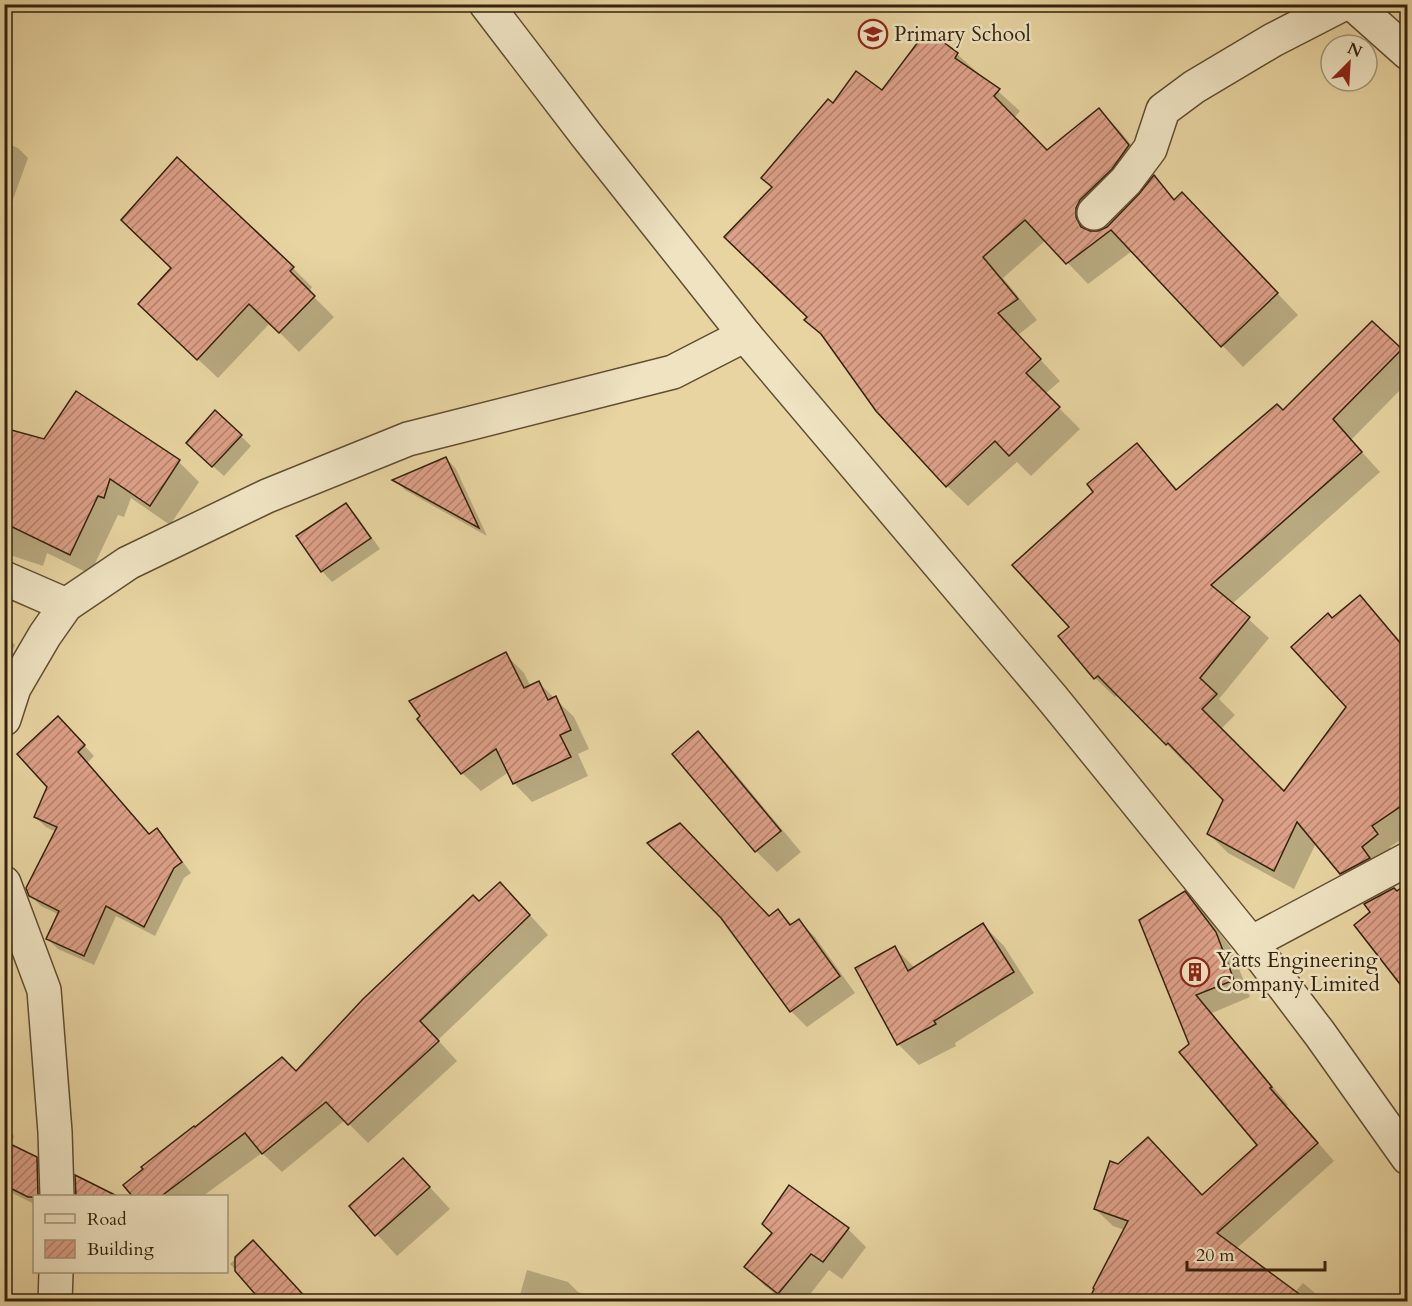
<svg xmlns="http://www.w3.org/2000/svg" width="1412" height="1306" viewBox="0 0 1412 1306" font-family="Cardo,serif">
  <style>
    .shadow { fill: #0003 }
    .building { fill: url(#building-hatch); stroke: #34220c; stroke-width: 1.5 }
    .lines { fill: none; stroke-linecap: round; stroke-linejoin: round }
    .minor-casing { stroke: #614e31; stroke-width: 36 }
    .minor { stroke: #efe3c2; stroke-width: 33 }
    .labels { text-anchor: middle; dominant-baseline: central; stroke-width: 5; stroke-linejoin: round; paint-order: stroke }
    .poi-label { font-size: 21px; fill: #34220c; stroke: #efe3c2; text-anchor: start }
  </style>
  <defs>
    <pattern id="building-hatch" width="6" height="6" patternUnits="userSpaceOnUse" patternTransform="scale(1.5)"><rect width="6" height="6" fill="#dda088"/><path d="M-1 1l2-2M0 6l6-6M5 7l2-2" fill="none" stroke="#b4826e"/></pattern>
  </defs>
  <rect width="100%" height="100%" fill="#e7d4a1"/>
  <filter id="stains"><feTurbulence type="fractalNoise" baseFrequency=".00333" numOctaves="4"/><feColorMatrix values="0 0 0 0 .2 0 0 0 0 .09 0 0 0 0 .02 0 0 0 .5 -.17"/></filter>
  <radialGradient id="worn" r=".72"><stop offset=".6" stop-color="#630" stop-opacity="0"/><stop offset="1" stop-color="#630" stop-opacity=".3"/></radialGradient>
  <g class="shadow">
    <path d="M 957,54 L 1020,111 L 1014,118 L 1047,152 L 1099,110 L 1120,131 L 1149,167 L 1101,221 L 1096,233 L 1108,228 L 1140,195 L 1154,178 L 1176,200 L 1203,215 L 1298,315 L 1243,367 L 1132,251 L 1088,284 L 1046,240 L 1003,278 L 1037,320 L 1018,335 L 1060,381 L 1045,394 L 1080,429 L 1031,476 L 1017,462 L 968,506 L 947,486 L 827,341 L 806,320 L 809,317 L 773,188 L 833,106 L 882,92 Z"/>
    <path d="M 4,142 L 18,148 L 28,158 L 11,205 L 13,207 L 4,231 Z"/>
    <path d="M 293,268 L 312,287 L 309,292 L 334,317 L 299,352 L 270,323 L 218,378 L 160,324 L 173,269 Z"/>
    <path d="M 1372,323 L 1408,357 L 1408,382 L 1351,440 L 1380,472 L 1232,604 L 1269,638 L 1219,699 L 1235,715 L 1220,730 L 1284,793 L 1348,707 L 1333,620 L 1360,597 L 1408,649 L 1408,662 L 1405,665 L 1408,668 L 1408,835 L 1390,847 L 1397,855 L 1360,893 L 1341,873 L 1316,843 L 1294,889 L 1228,853 L 1209,834 L 1225,800 L 1188,762 L 1186,764 L 1118,694 L 1115,697 L 1095,678 L 1071,627 L 1095,492 L 1137,445 L 1178,490 L 1283,412 Z"/>
    <path d="M 4,430 L 44,441 L 179,462 L 199,482 L 170,525 L 131,498 L 124,517 L 118,515 L 90,574 L 47,553 L 43,566 L 4,553 Z"/>
    <path d="M 241,436 L 251,446 L 224,476 L 198,453 Z"/>
    <path d="M 446,458 L 456,469 L 487,536 L 405,490 L 395,480 Z"/>
    <path d="M 346,505 L 356,515 L 380,549 L 332,582 L 322,571 Z"/>
    <path d="M 4,635 L 15,645 L 4,669 Z"/>
    <path d="M 505,654 L 524,673 L 531,687 L 539,683 L 574,717 L 589,749 L 578,754 L 588,776 L 532,802 L 514,783 L 509,772 L 481,791 L 462,773 Z"/>
    <path d="M 69,729 L 94,756 L 87,763 L 149,835 L 157,830 L 167,840 L 191,873 L 184,878 L 155,936 L 116,916 L 94,965 L 58,949 L 48,939 L 58,914 L 41,906 L 30,895 L 56,832 L 46,827 L 35,817 L 49,787 Z"/>
    <path d="M 698,733 L 719,754 L 801,852 L 777,872 L 756,851 L 674,754 Z"/>
    <path d="M 1394,890 L 1408,903 L 1408,991 L 1356,925 L 1372,912 Z"/>
    <path d="M 1184,893 L 1202,910 L 1231,948 L 1250,997 L 1212,1013 L 1288,1105 L 1286,1106 L 1334,1161 L 1236,1249 L 1295,1292 L 1303,1283 L 1326,1302 L 1211,1302 L 1125,1230 L 1113,1226 L 1095,1209 L 1203,1196 L 1259,1145 L 1191,1045 Z"/>
    <path d="M 479,903 L 519,903 L 548,935 L 438,1040 L 457,1061 L 368,1143 L 345,1120 L 282,1172 L 262,1153 L 203,1196 L 134,1196 L 296,1073 Z"/>
    <path d="M 778,911 L 793,925 L 799,921 L 815,937 L 855,993 L 807,1027 L 791,1011 L 769,917 Z"/>
    <path d="M 983,925 L 1004,946 L 1034,993 L 955,1043 L 956,1046 L 919,1065 L 898,1044 L 895,948 L 915,968 Z"/>
    <path d="M 4,1126 L 14,1136 L 10,1146 L 36,1158 L 47,1169 L 47,1180 L 40,1196 L 34,1196 L 34,1204 L 4,1189 Z"/>
    <path d="M 424,1181 L 450,1209 L 397,1256 L 351,1206 Z"/>
    <path d="M 848,1229 L 866,1247 L 842,1279 L 829,1270 L 804,1302 L 785,1302 L 764,1285 L 746,1267 Z"/>
    <path d="M 253,1242 L 274,1263 L 310,1302 L 264,1302 L 230,1264 Z"/>
    <path d="M 527,1270 L 568,1282 L 578,1292 L 588,1295 L 595,1302 L 518,1302 Z"/>
  </g>
  <g class="building">
    <path d="M 927,30 L 958,53 L 955,58 L 1000,89 L 994,96 L 1047,150 L 1099,108 L 1129,145 L 1112,169 L 1080,200 L 1076,208 L 1076,217 L 1081,227 L 1090,231 L 1098,231 L 1107,227 L 1139,194 L 1154,175 L 1174,200 L 1182,192 L 1278,293 L 1221,347 L 1111,230 L 1066,264 L 1025,220 L 983,257 L 1018,299 L 998,313 L 1041,359 L 1026,373 L 1060,407 L 1009,456 L 995,441 L 946,487 L 876,411 L 821,334 L 804,320 L 807,317 L 724,237 L 772,187 L 761,178 L 828,99 L 833,103 L 856,71 L 882,90 Z"/>
    <path d="M 177,157 L 294,267 L 290,271 L 315,296 L 279,333 L 249,304 L 197,360 L 138,304 L 171,268 L 121,220 Z"/>
    <path d="M 1372,321 L 1402,349 L 1333,419 L 1362,452 L 1211,585 L 1250,617 L 1200,678 L 1217,694 L 1202,709 L 1284,791 L 1346,707 L 1291,647 L 1328,613 L 1332,618 L 1360,595 L 1407,651 L 1407,802 L 1372,826 L 1378,834 L 1362,847 L 1370,858 L 1340,874 L 1297,822 L 1274,871 L 1207,834 L 1223,800 L 1168,743 L 1166,745 L 1098,676 L 1094,679 L 1058,636 L 1069,627 L 1012,565 L 1093,492 L 1087,484 L 1137,443 L 1176,490 L 1277,404 L 1283,410 Z"/>
    <path d="M 76,391 L 180,460 L 150,506 L 110,479 L 104,498 L 98,496 L 70,555 L 4,523 L 4,428 L 44,439 Z"/>
    <path d="M 215,410 L 242,435 L 212,467 L 186,443 Z"/>
    <path d="M 446,457 L 479,528 L 392,480 Z"/>
    <path d="M 346,503 L 371,538 L 321,572 L 296,536 Z"/>
    <path d="M 506,652 L 524,688 L 539,681 L 548,700 L 556,696 L 571,730 L 560,735 L 571,757 L 513,784 L 496,749 L 461,774 L 417,719 L 420,716 L 409,701 Z"/>
    <path d="M 58,716 L 85,745 L 78,752 L 149,834 L 157,828 L 182,862 L 174,868 L 144,927 L 106,906 L 84,956 L 46,939 L 59,911 L 29,896 L 26,888 L 57,827 L 34,817 L 47,787 L 17,754 Z"/>
    <path d="M 698,731 L 781,831 L 755,852 L 672,754 Z"/>
    <path d="M 680,823 L 769,916 L 778,909 L 790,925 L 799,919 L 840,976 L 790,1012 L 721,918 L 647,843 Z"/>
    <path d="M 500,882 L 530,915 L 420,1021 L 439,1041 L 348,1125 L 326,1102 L 262,1154 L 245,1133 L 160,1197 L 133,1197 L 123,1185 L 143,1169 L 141,1167 L 194,1126 L 195,1127 L 282,1057 L 296,1071 L 363,999 L 473,895 L 479,901 Z"/>
    <path d="M 1407,883 L 1407,993 L 1354,925 L 1370,912 L 1364,904 L 1394,888 L 1397,891 Z"/>
    <path d="M 1185,891 L 1216,932 L 1234,980 L 1196,995 L 1272,1087 L 1270,1088 L 1318,1143 L 1217,1233 L 1310,1302 L 1088,1302 L 1094,1289 L 1093,1288 L 1128,1221 L 1094,1209 L 1110,1161 L 1118,1164 L 1148,1137 L 1202,1195 L 1257,1145 L 1179,1052 L 1189,1044 L 1139,920 Z"/>
    <path d="M 983,923 L 1014,972 L 934,1021 L 936,1024 L 897,1045 L 855,968 L 895,946 L 908,971 Z"/>
    <path d="M 4,1141 L 37,1157 L 38,1197 L 28,1197 L 4,1185 Z"/>
    <path d="M 403,1158 L 430,1187 L 375,1236 L 349,1206 Z"/>
    <path d="M 75,1175 L 119,1197 L 76,1197 Z"/>
    <path d="M 789,1185 L 849,1228 L 823,1262 L 811,1254 L 778,1294 L 744,1267 L 772,1233 L 762,1224 Z"/>
    <path d="M 253,1240 L 310,1302 L 262,1302 L 235,1271 L 235,1257 Z"/>
  </g>
  <g class="lines">
    <g class="minor-casing">
      <g id="minor">
        <path d="M 486,4 L 587,136 L 745,335 L 1053,699 L 1251,943 L 1320,1034 L 1408,1158"/>
        <path d="M 1353,4 L 1408,53"/>
        <path d="M 1094,213 L 1126,181 L 1150,149 L 1163,110 L 1194,87 L 1273,40 L 1343,4"/>
        <path d="M 4,578 L 66,605"/>
        <path d="M 4,719 L 14,688 L 45,635 L 66,605 L 128,563 L 267,496 L 408,439 L 673,372 L 745,335"/>
        <path d="M 4,883 L 44,990 L 55,1132 L 57,1196"/>
        <path d="M 1251,943 L 1408,859"/>
        <path d="M 55,1302 L 56,1272"/>
      </g>
    </g>
    <use href="#minor" class="minor"/>
  </g>
  <defs>
    <g id="school-ring" transform="scale(1.5)"><circle r="9.5" fill="#efe3c2" stroke="#8f2418" stroke-width="1.5"/><path d="M0-5L7-2L0 1L-7-2ZM-4 1L0 2.5L4 1V4Q0 6-4 4Z" fill="#8f2418"/></g>
    <g id="building-ring" transform="scale(1.5)"><circle r="9.5" fill="#efe3c2" stroke="#8f2418" stroke-width="1.5"/><path d="M-4-6H4V6H1V3H-1V6H-4ZM-2.5-4.3h1.7v1.8h-1.7ZM.8-4.3h1.7v1.8H.8ZM-2.5-1h1.7V.8h-1.7ZM.8-1h1.7V.8H.8Z" fill="#8f2418"/></g>
  </defs>
  <g fill-rule="evenodd">
    <use href="#school-ring" x="873" y="34"/>
    <use href="#building-ring" x="1195" y="972"/>
  </g>
  <g class="labels">
    <g class="poi-label">
      <text x="894" y="34">Primary School</text>
      <text x="1216" y="960">Yatts Engineering<tspan x="1216" dy="24">Company Limited</tspan></text>
    </g>
  </g>
  <rect width="1412" height="1306" fill="none" stroke="#e7d4a1" stroke-width="24"/>
  <rect x="6" y="6" width="1400" height="1294" fill="none" stroke="#34220c" stroke-width="3"/>
  <rect x="12" y="12" width="1388" height="1282" fill="none" stroke="#34220c" stroke-width="1.5"/>
  <rect x="33" y="1195" width="195" height="78" fill="#efe3c2" stroke="#a49679" stroke-width="1.5"/>
  <rect x="45" y="1214" width="30" height="9" fill="#efe3c2" stroke="#a49679" stroke-width="1.5"/>
  <text x="87" y="1225" font-size="18" fill="#34220c">Road</text>
  <rect x="45" y="1240" width="30" height="18" fill="url(#building-hatch)" stroke="#a49679" stroke-width="1.5"/>
  <text x="87" y="1255" font-size="18" fill="#34220c">Building</text>
  <g transform="translate(1349 63) rotate(24)"><circle r="28" fill="#efe3c2" stroke="#a49679" stroke-width="1.5"/>
  <path d="M0-4.5L10 22L0 15L-10 22Z" fill="#8f2418"/>
  <text y="-9" font-size="16" font-weight="bold" text-anchor="middle" fill="#34220c">N</text>
  </g>
  <path d="M1187 1261v9h138v-9" fill="none" stroke="#34220c" stroke-width="3"/>
  <text x="1196" y="1261" font-size="18" fill="#34220c" stroke="#efe3c2" stroke-width="4.5" paint-order="stroke">20 m</text>
  <rect width="100%" height="100%" filter="url(#stains)"/>
  <rect width="100%" height="100%" fill="url(#worn)"/>
</svg>
